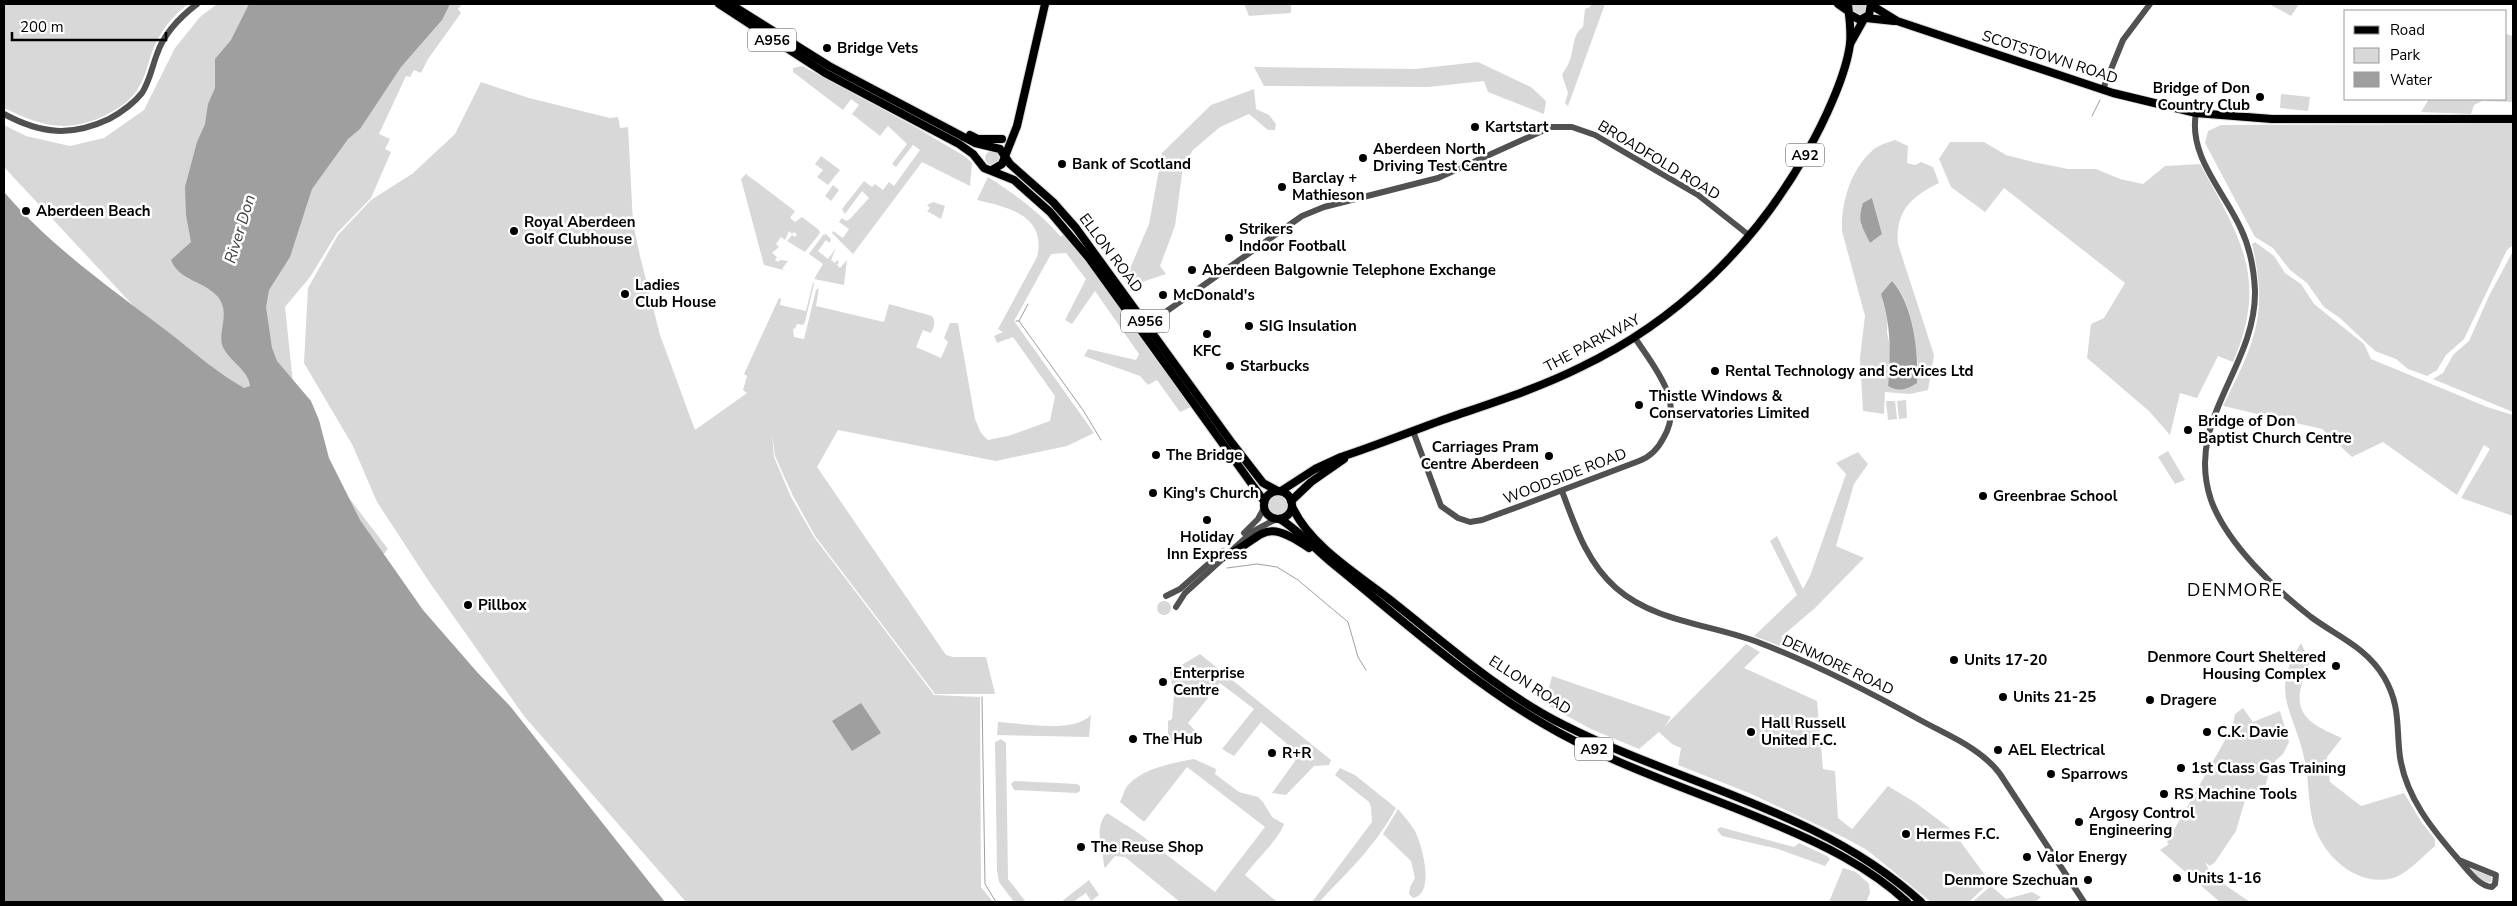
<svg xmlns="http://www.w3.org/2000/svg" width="2517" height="906" viewBox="0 0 2517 906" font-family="'Nunito Sans',sans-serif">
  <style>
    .green { fill: #d8d8d8; fill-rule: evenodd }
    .water { fill: #9f9f9f }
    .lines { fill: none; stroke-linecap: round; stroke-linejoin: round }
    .stream { stroke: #9f9f9f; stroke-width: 1 }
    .major-casing { stroke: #dbdbdb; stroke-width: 10 }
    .minor { stroke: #515151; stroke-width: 6 }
    .major { stroke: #000; stroke-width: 8 }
    .poi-dot { fill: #000; stroke: #fff; stroke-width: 2 }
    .labels { text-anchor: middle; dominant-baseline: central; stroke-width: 5; stroke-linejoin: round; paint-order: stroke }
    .shield { fill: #fff; stroke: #4c4c4c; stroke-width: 1 }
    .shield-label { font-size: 14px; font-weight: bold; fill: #000 }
    .poi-label { font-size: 15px; font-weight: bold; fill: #000; stroke: #fff; text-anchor: start }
    .street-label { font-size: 15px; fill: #000; stroke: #fff }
    .water-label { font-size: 16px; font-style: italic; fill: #404040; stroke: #fff }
    .quarter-label { font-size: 18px; letter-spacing: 1px; fill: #000; stroke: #fff }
  </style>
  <rect width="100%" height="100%" fill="#fff"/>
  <g class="green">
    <path d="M 4,4 L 188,4 C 172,16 159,33 152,52 C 148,63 146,75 140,85 C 133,99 120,108 106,115 C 67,134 41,126 4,108 Z"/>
    <path d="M 217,4 L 462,4 L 458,9 L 461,13 L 428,59 L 421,73 L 414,70 L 410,77 L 406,76 L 379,134 L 390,139 L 385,149 L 391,152 L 371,198 L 337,233 L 310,277 L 285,307 L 298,431 L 388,549 L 346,600 L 169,344 L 4,167 L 4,125 L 26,136 L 70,146 L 104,138 L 144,110 L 175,48 L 200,17 Z"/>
    <path d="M 1244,4 L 1291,4 L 1291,13 L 1249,16 Z"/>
    <path d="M 1591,4 L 1605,4 L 1568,106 L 1565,103 L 1568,93 L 1562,75 C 1565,69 1570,63 1571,56 C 1574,46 1573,34 1583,27 L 1585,9 L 1590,7 Z"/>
    <path d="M 1853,4 L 1866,4 L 1866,13 L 1859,16 L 1853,13 Z"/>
    <path d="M 2269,4 L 2299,4 L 2291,16 Z"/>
    <path d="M 2506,34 L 2513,36 L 2513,102 L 2482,101 L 2474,105 L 2471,114 L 2421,112 L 2429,99 L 2506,99 Z"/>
    <path d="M 1478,62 L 1531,87 L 1546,101 L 1544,114 L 1488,92 L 1484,81 L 1428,87 L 1264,86 L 1254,67 L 1415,69 Z"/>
    <path d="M 802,66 L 917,128 L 966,157 L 972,163 L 970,186 L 922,162 L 853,254 L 832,233 L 833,231 L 843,238 L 849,229 L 839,222 L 842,218 L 846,221 L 850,219 L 869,198 L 862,191 L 845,214 L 842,209 L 864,181 L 872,187 L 875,184 L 883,190 L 889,182 L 894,186 L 920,150 L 913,145 L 896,167 L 892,164 L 907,144 L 888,126 L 880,136 L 852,114 L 859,105 L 851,99 L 843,110 L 793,72 L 793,68 Z"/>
    <path d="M 481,82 L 529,98 L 610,118 L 618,117 L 620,128 L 628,127 L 633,223 L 640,256 L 660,335 L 695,430 L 747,393 L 743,390 L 747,376 L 744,374 L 779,298 L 781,299 L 780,305 L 806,311 L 813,282 L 814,284 L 805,322 L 803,325 L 797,324 L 795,329 L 793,328 L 794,337 L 804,339 L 816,290 L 819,288 L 816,306 L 884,322 L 889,304 L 932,316 C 936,322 934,327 931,333 L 923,330 L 916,347 L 941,358 L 948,342 L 944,338 L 950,323 L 958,323 L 975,419 L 981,433 L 988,440 L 1008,436 L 1050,421 L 1055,396 L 1013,337 L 997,343 L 994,336 L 1003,332 L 998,329 L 1037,257 C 1047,216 1008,207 977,200 L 988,177 C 1016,195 1039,212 1061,237 L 1065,233 L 1191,407 L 1180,412 L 1157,380 L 1148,385 L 1140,376 L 1084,356 L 1088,349 L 1136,360 L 1139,354 L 1095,291 L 1072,324 L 1065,320 L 1086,279 L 1066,253 L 1051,254 L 1014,321 L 1094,433 L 1067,446 L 996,461 L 838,430 L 817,467 L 946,655 L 953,657 L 986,657 L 995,694 L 935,694 L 815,536 L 793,496 L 775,456 L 772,433 L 774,457 L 791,497 L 814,537 L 934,695 L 980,697 L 981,887 L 993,902 L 686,902 L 524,716 L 430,583 L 377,502 L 353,446 L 304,363 L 308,288 L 338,235 L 371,200 L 412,174 L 455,134 Z"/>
    <path d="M 1254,89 L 1256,109 L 1269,115 L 1276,124 L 1275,130 L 1268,130 L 1249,114 L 1220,127 L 1193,150 L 1183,167 L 1175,226 L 1160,266 L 1166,274 L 1130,286 L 1126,278 L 1149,224 L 1162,153 L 1211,105 Z"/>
    <path d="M 2281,94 L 2310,97 L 2308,111 L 2280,108 Z"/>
    <path d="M 2513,124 L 2513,245 L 2507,250 L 2464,339 L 2446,355 L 2437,370 L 2427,376 L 2408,369 L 2396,359 L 2375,351 L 2340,318 L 2324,307 L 2307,283 L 2290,270 L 2273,248 L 2255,237 L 2205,143 L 2208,131 L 2221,125 Z"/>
    <path d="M 1895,140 L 1908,146 L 1907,163 L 1915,165 L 1921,162 L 1933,167 L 1939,183 C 1912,196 1895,211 1898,244 L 1934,355 L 1928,390 L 1910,394 L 1885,392 L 1884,414 L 1863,411 L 1860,358 L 1865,316 L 1842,231 C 1841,204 1850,171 1871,152 C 1877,145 1887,143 1895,140 ZM 1872,198 L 1882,234 L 1870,243 L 1861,225 ZM 1892,281 C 1912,301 1915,338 1918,365 L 1888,386 L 1891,353 L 1887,332 L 1888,312 Z"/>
    <path d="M 1950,142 L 1984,142 L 2006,155 L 2033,162 L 2068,169 L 2096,169 L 2120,179 L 2143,184 L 2165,166 L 2200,164 C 2240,237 2269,279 2233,362 L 2218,356 L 2197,398 L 2180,393 L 2170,435 L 2149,411 L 2087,358 L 2091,324 L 2104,318 L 2125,283 L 2004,188 L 1985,212 L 1951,187 L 1939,159 Z"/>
    <circle cx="992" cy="158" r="7"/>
    <path d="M 821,156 L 840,170 L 828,185 L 817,177 L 823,170 L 815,164 Z"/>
    <path d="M 746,174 L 795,211 L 790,218 L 795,222 L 802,217 L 819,230 L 820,233 L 805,252 L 787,241 L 792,235 L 795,237 L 797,234 L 794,232 L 792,234 L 789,231 L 785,240 L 781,237 L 776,244 L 779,247 L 772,253 L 777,257 L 775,260 L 778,262 L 780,260 L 788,261 L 782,269 L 787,271 L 764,265 L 741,179 Z"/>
    <path d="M 833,185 L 839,190 L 831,201 L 825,196 Z"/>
    <path d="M 933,202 L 945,206 L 941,219 L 927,211 L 930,208 L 927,205 Z"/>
    <path d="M 826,234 L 831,239 L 830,243 L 826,240 L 818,251 L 828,259 L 836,248 L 831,260 L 835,263 L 837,260 L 839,262 L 837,265 L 840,268 L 847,260 L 844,285 L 814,279 L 823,264 L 809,254 L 823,235 Z"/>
    <path d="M 2255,242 L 2274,256 L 2285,273 L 2301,284 L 2314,304 L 2364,344 L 2371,359 L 2487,407 L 2513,415 L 2513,516 L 2461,498 L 2490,449 L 2484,445 L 2457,495 L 2383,442 L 2352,457 L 2322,429 L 2223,406 C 2254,343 2269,316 2252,244 Z"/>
    <path d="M 2513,251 L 2513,412 L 2433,379 L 2443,373 L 2453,355 L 2469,341 L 2489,296 Z"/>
    <path d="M 1906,400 L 1907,418 L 1899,419 L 1897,401 Z"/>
    <path d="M 1886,401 L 1895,401 L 1897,419 L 1888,420 Z"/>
    <path d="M 2168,451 L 2185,480 L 2175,484 L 2158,457 Z"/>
    <path d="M 1858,452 L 1868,464 L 1854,484 L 1836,546 L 1864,558 L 1815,608 L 1781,637 L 1787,643 L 1780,646 L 1754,636 L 1797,595 L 1770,541 L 1777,536 L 1803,589 L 1810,576 L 1846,474 L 1836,463 Z"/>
    <circle cx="1278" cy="505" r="10"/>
    <circle cx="1164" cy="608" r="7"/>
    <path d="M 2301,643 L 2310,662 C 2290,707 2298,720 2342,738 L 2327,757 L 2330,782 L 2361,806 L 2404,793 L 2422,823 L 2435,839 L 2435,846 C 2424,855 2409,872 2396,877 C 2359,890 2322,856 2313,822 C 2308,803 2309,781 2305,762 C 2295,711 2268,694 2301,643 Z"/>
    <path d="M 1746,644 L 1760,652 L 1744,668 L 1817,701 L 1823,769 L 1835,771 L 1838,818 L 1852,829 L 1848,834 L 1888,786 L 1916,803 L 1952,830 L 1990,882 L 1969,902 L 1931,902 L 1867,850 L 1845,838 L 1749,793 L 1678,765 L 1681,748 L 1672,744 L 1659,732 L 1639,749 L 1591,729 L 1545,704 L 1552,676 L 1671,717 L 1664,727 Z"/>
    <path d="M 1200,654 L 1331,760 L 1329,765 L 1314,766 L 1286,795 L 1272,793 L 1295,761 L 1296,756 L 1285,742 L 1261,722 L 1234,756 L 1222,749 L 1254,709 L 1220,683 L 1188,723 L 1198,734 L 1198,740 L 1168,741 L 1168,721 L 1172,719 L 1174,696 L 1170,672 Z"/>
    <path d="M 2243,708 L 2253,722 L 2280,711 L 2289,742 L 2283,754 L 2276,760 L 2269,772 L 2266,784 L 2246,797 L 2236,831 L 2215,862 L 2210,866 L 2205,862 L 2212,876 L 2250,902 L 2220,902 L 2160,850 L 2169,844 L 2167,842 L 2232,728 L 2235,714 Z"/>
    <path d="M 1091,715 L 1089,737 L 997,735 L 998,722 C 1023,723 1073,734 1091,715 Z"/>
    <path d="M 1001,739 L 1006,743 L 1008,879 L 1026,902 L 1014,902 L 999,882 L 997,870 L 995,742 Z"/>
    <path d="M 1194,759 L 1216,769 L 1215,774 L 1239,792 L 1258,797 L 1263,802 L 1272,817 L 1284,824 C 1279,839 1256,860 1245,875 L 1277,902 L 1180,902 L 1125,857 L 1115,856 L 1105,868 L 1104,866 C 1103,848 1093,828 1107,813 L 1137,832 L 1215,892 L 1265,827 L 1187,767 L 1144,822 L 1120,802 C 1123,797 1124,789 1128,785 C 1143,768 1173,763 1194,759 Z"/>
    <path d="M 1340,768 L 1355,775 L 1396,808 C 1376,845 1348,872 1319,902 L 1312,902 L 1372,822 L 1371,807 L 1369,802 L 1335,775 Z"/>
    <path d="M 1014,781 L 1077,784 L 1080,786 L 1080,791 L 1077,793 L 1014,790 L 1011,784 Z"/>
    <path d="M 1398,809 C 1404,816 1410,823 1415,831 C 1422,845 1436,894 1413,898 L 1409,894 L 1410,887 L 1415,878 L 1411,861 L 1383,834 Z"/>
    <path d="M 1720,827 L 1794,847 L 1799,843 L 1827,856 L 1830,859 L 1825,866 L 1778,849 L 1722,836 L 1717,830 Z"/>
    <path d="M 1843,868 L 1856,872 L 1869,884 L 1870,893 L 1866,902 L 1829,902 Z"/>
    <path d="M 2471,869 L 2491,876 L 2492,882 C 2483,884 2477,876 2471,869 Z"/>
    <path d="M 1089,880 L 1099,895 L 1091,901 L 1086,893 L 1073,902 L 1061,902 Z"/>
    <path d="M 1991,886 L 2006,899 L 2032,892 L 2041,897 L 2035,902 L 1972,902 Z"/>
  </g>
  <g class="water">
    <path d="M 249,4 L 450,4 L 442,20 L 401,67 L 360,129 L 348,139 L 312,189 L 290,257 L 269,290 L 266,307 L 272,348 L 277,361 L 311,401 L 319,420 L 329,458 L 360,520 L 423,610 L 477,672 L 510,706 L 665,902 L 4,902 L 4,192 C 53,249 116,292 176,338 C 198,356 218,373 244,388 L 250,386 C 249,371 231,362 224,349 C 215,334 232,315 218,297 C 205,281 179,281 171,260 L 191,242 L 186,215 L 185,187 L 197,142 L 205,124 L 208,104 L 215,88 L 215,59 L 231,40 Z"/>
    <path d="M 1872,198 L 1882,234 L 1870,243 C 1862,226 1857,222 1863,203 Z"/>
    <path d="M 1892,281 C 1913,303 1919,353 1917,383 C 1906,390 1899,392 1888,386 C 1891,355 1891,323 1881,294 Z"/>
    <path d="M 861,703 L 881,733 L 852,751 L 832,721 Z"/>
  </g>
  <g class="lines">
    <g class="stream">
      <path d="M 2092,116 L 2100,100"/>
      <path d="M 1016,321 L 1019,321 L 1083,410 L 1101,440"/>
      <path d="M 1019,321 L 1028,304"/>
      <path d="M 1227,568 L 1257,564 L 1277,567 L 1298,580 L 1348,622 L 1358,657 L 1366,670"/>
      <path d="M 982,697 L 985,884 L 996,902"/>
    </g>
    <g class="major-casing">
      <g id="major">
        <path d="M 719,4 L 825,73 L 959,144 L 973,154 L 984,168 L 1014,180 L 1050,212 L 1088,257 L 1264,501"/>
        <path d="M 730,4 L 829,66 L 975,143 L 1000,149 L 1010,164 L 1053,202 L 1076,228 L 1232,443 L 1263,483 L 1278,491"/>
        <path d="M 1838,4 L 1848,11"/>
        <path d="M 1848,4 L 1849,14 L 1860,20 L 1869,15 L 1871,4"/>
        <path d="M 1871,5 L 1897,21 L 2113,93 L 2196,113 L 2272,119 L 2513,119"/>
        <path d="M 1866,18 L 1894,21"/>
        <path d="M 1850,44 L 1864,19"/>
        <path d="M 970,135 L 978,139 L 1002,139"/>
        <path d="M 992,170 L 1002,164 L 1017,126 L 1045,4"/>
        <path d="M 1281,491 L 1315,469 L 1341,457 C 1378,445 1414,430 1451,417 C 1495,402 1539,388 1581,367 C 1677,321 1755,245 1807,152 C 1823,124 1846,76 1850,44 C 1851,34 1850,23 1849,14"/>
        <circle cx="1278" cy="505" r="14"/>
        <path d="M 1291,501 L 1311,482 L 1344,459"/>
        <path d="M 1292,506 C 1308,544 1357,574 1389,599 C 1445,643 1500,693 1564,725 C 1682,785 1822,811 1921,902"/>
        <path d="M 1280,519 C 1299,531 1314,548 1332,563 C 1400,618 1467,679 1542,723 C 1614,766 1697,791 1774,824 C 1822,844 1869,867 1907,902"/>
        <path d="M 1223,557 C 1265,539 1260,514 1309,548"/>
      </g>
    </g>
    <g class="minor">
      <path d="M 2103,89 L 2123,40 L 2150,4"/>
      <path d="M 2196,113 C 2188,156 2224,191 2241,229 C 2250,248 2254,269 2255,291 C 2256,368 2184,420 2211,500 C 2227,544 2275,589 2311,617 C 2338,637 2366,647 2384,677 C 2401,706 2396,727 2400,757 C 2406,797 2432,829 2458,859 C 2467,869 2478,886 2492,887 L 2495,884 L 2496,875 L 2459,860"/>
      <path d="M 4,114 C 41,134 71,137 109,119 C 122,112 133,104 142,93 C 150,80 152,67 157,54 C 164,33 180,17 197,4"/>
      <path d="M 1147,325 L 1302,216 L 1324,207 L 1438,178 L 1551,127 L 1572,127 L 1595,135 L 1698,195 L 1750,236"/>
      <path d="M 1413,431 L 1441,506 L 1458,518 L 1470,522 L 1482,520 L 1523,505 L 1639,461 C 1650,457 1659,447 1664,437 C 1685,401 1654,367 1635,338"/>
      <path d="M 1562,491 C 1575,526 1587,563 1616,588 C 1656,623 1712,624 1760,643 C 1815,664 1868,691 1920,720 C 1947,735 1981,748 2000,774 L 2084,902"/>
      <path d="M 1244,533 L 1258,519 L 1264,508"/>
      <path d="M 1166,596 L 1180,589 L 1223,551"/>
      <path d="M 1176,607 L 1185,593 L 1252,532 L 1276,519"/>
    </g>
    <use href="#major" class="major"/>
  </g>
  <g class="poi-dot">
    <circle cx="827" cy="48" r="5"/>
    <circle cx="2260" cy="97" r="5"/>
    <circle cx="1475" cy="127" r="5"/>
    <circle cx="1363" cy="158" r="5"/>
    <circle cx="1062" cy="164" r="5"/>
    <circle cx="1282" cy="187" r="5"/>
    <circle cx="26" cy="211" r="5"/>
    <circle cx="514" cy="231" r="5"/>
    <circle cx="1229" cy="238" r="5"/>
    <circle cx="1192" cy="270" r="5"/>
    <circle cx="625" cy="294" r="5"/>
    <circle cx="1163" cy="295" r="5"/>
    <circle cx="1249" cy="326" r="5"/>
    <circle cx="1207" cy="334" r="5"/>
    <circle cx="1230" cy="366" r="5"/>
    <circle cx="1715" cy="371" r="5"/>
    <circle cx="1639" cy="405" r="5"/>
    <circle cx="2188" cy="430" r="5"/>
    <circle cx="1156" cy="455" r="5"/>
    <circle cx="1549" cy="456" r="5"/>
    <circle cx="1153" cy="493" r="5"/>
    <circle cx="1983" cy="496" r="5"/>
    <circle cx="1207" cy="520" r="5"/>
    <circle cx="468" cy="605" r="5"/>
    <circle cx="1954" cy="660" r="5"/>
    <circle cx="2336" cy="666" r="5"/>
    <circle cx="1163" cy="682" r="5"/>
    <circle cx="2003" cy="697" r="5"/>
    <circle cx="2150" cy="700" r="5"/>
    <circle cx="1751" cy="732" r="5"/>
    <circle cx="2207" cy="732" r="5"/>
    <circle cx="1133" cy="739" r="5"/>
    <circle cx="1998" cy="750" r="5"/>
    <circle cx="1272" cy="753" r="5"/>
    <circle cx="2181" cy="768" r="5"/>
    <circle cx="2051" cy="774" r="5"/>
    <circle cx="2164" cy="794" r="5"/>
    <circle cx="2079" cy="822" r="5"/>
    <circle cx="1906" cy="834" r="5"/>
    <circle cx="1081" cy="847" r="5"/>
    <circle cx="2027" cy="857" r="5"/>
    <circle cx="2177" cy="878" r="5"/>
    <circle cx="2088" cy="880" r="5"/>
  </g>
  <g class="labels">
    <g class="shield">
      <rect x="748" y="28.5" width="48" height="23" rx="4"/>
      <rect x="1786" y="143.5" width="38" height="23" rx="4"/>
      <rect x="1121" y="309.5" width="48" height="23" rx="4"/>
      <rect x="1575" y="737.5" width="38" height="23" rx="4"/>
    </g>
    <g class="shield-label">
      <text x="772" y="40">A956</text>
      <text x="1805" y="155">A92</text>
      <text x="1145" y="321">A956</text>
      <text x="1594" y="749">A92</text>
    </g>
    <g class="poi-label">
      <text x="837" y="48">Bridge Vets</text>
      <text x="2250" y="88" text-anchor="end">Bridge of Don<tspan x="2250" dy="17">Country Club</tspan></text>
      <text x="1485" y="127">Kartstart</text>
      <text x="1373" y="149">Aberdeen North<tspan x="1373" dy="17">Driving Test Centre</tspan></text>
      <text x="1072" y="164">Bank of Scotland</text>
      <text x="1292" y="178">Barclay +<tspan x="1292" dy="17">Mathieson</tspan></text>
      <text x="36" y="211">Aberdeen Beach</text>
      <text x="524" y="222">Royal Aberdeen<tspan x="524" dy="17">Golf Clubhouse</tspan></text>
      <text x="1239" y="229">Strikers<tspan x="1239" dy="17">Indoor Football</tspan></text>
      <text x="1202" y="270">Aberdeen Balgownie Telephone Exchange</text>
      <text x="635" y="285">Ladies<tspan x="635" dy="17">Club House</tspan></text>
      <text x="1173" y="295">McDonald's</text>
      <text x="1259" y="326">SIG Insulation</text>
      <text x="1207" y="351" text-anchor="middle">KFC</text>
      <text x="1240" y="366">Starbucks</text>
      <text x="1725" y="371">Rental Technology and Services Ltd</text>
      <text x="1649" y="396">Thistle Windows &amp;<tspan x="1649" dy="17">Conservatories Limited</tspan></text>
      <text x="2198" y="421">Bridge of Don<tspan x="2198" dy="17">Baptist Church Centre</tspan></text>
      <text x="1539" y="447" text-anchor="end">Carriages Pram<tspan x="1539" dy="17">Centre Aberdeen</tspan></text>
      <text x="1166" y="455">The Bridge</text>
      <text x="1163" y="493">King's Church</text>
      <text x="1993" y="496">Greenbrae School</text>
      <text x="1207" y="537" text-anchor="middle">Holiday<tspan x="1207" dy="17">Inn Express</tspan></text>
      <text x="478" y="605">Pillbox</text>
      <text x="2326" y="657" text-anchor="end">Denmore Court Sheltered<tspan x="2326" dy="17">Housing Complex</tspan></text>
      <text x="1964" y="660">Units 17-20</text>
      <text x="1173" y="673">Enterprise<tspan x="1173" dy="17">Centre</tspan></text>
      <text x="2013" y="697">Units 21-25</text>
      <text x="2160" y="700">Dragere</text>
      <text x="1761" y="723">Hall Russell<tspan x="1761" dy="17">United F.C.</tspan></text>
      <text x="2217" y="732">C.K. Davie</text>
      <text x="1143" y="739">The Hub</text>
      <text x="2008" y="750">AEL Electrical</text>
      <text x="1282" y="753">R+R</text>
      <text x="2191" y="768">1st Class Gas Training</text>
      <text x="2061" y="774">Sparrows</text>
      <text x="2174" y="794">RS Machine Tools</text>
      <text x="2089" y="813">Argosy Control<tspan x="2089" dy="17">Engineering</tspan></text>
      <text x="1916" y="834">Hermes F.C.</text>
      <text x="1091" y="847">The Reuse Shop</text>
      <text x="2037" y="857">Valor Energy</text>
      <text x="2187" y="878">Units 1-16</text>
      <text x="2078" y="880" text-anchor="end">Denmore Szechuan</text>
    </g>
    <g class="street-label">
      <text transform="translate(2050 57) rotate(18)">SCOTSTOWN ROAD</text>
      <text transform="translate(1659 160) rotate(31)">BROADFOLD ROAD</text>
      <text transform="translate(1111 253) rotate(53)">ELLON ROAD</text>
      <text transform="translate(1592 343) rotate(-28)">THE PARKWAY</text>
      <text transform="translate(1565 476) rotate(-21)">WOODSIDE ROAD</text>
      <text transform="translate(1838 665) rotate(25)">DENMORE ROAD</text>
      <text transform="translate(1530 685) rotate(33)">ELLON ROAD</text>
    </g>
    <g class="water-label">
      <text transform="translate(240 229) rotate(-73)">River Don</text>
    </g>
    <g class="quarter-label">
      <text x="2235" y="590">DENMORE</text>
    </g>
  </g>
  <rect width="2517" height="906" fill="none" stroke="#000000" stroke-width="10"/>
  <rect x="2344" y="10" width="162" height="90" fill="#ffffff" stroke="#999999"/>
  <rect x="2354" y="26" width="25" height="8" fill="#000000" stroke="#999999"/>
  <text x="2390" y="35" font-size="15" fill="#000000">Road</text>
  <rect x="2354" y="48" width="25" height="15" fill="#d8d8d8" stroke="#999999"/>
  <text x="2390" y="60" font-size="15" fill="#000000">Park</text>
  <rect x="2354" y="72" width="25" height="15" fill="#9f9f9f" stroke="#999999"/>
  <text x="2390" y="85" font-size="15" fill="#000000">Water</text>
  <path d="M12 32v8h154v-8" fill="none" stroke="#000000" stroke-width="2.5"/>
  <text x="20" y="32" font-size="15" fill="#000000" stroke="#ffffff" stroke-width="4" paint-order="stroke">200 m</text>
</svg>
